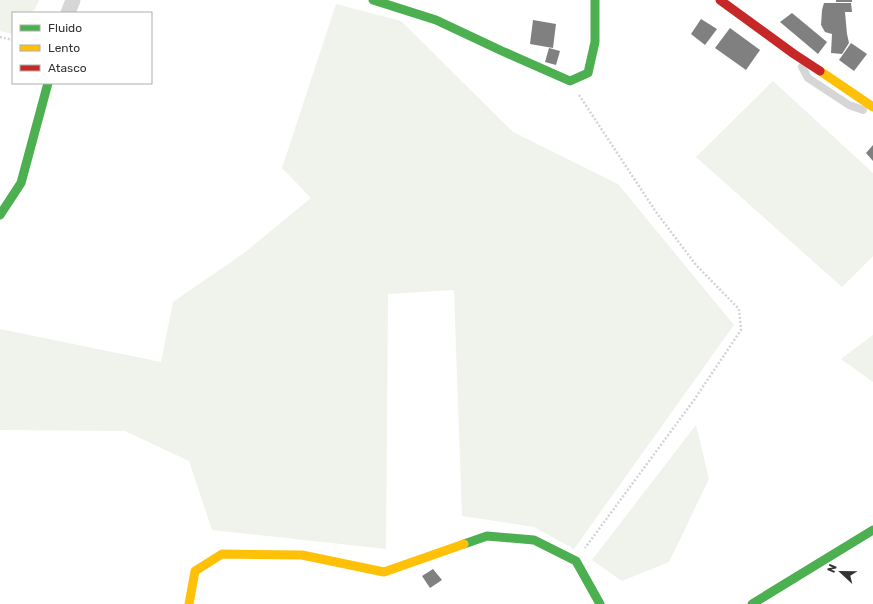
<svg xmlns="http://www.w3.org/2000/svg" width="873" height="604" viewBox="0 0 873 604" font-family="Rubik,sans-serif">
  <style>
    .green { fill: #f0f2ec }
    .building { fill: #808080 }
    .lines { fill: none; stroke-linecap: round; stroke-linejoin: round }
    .path { stroke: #d4d4d4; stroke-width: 2.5; stroke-dasharray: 2 2; stroke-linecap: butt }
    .lane { stroke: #d6d6d6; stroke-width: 8 }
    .street { stroke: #d6d6d6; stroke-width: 15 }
    .fast { stroke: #4caf50; stroke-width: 9 }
    .slow { stroke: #ffc107; stroke-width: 9 }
    .jam { stroke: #c62828; stroke-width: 9 }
  </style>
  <rect width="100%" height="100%" fill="#fff"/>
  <g class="green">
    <path d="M 0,0 L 39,0 L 35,9 L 31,13 L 13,13 L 12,34 L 0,31 Z"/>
    <path d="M 336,4 L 401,21 L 513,132 L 618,184 L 734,325 L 574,549 L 534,527 L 462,516 L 454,290 L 388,294 L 386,549 L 212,530 L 189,461 L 125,431 L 0,430 L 0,329 L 161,362 L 173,302 L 244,253 L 311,198 L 282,168 Z"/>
    <path d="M 773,81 L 873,173 L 873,256 L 842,287 L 696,157 Z"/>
    <path d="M 873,335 L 873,382 L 841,359 Z"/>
    <path d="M 696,425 L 709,479 L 669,562 L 622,581 L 592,560 Z"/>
  </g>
  <g class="building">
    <rect x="836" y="0" width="16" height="2"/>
    <path d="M 824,3 L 851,3 L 852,12 L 845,12 L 847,34 L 849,43 L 842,54 L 831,53 L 832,34 L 825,32 L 821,25 L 822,10 Z"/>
    <path d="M 792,13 L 827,42 L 818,54 L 780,22 Z"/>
    <path d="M 701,19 L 717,29 L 705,45 L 691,34 Z"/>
    <path d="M 533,20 L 556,24 L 553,48 L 530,44 Z"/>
    <path d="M 730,28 L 760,50 L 746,70 L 715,48 Z"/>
    <path d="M 851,43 L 867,54 L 854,71 L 839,60 Z"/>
    <path d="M 549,48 L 560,51 L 556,65 L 545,62 Z"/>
    <path d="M 873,145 L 873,161 L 866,153 Z"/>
    <path d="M 433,569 L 442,580 L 430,588 L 422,576 Z"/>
  </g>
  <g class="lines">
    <g class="path">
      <path d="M 0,37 L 13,40"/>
      <path d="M 579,95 L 656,212 L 696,265 L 739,309 L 741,330 L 694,400 L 585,548"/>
    </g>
    <path class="lane" d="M 802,67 L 808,78 L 849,105 L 863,110"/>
    <path class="street" d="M 68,13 L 73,0"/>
    <g class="fast">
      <path d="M 373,0 L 436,20 L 502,51 L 570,81 L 588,73 L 595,42 L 595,0"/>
      <path d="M 0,215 L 21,183 L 48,83"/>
      <path d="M 464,544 L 487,536 L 534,540 L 576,561 L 600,604"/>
      <path d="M 752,604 L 873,530"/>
    </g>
    <g class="slow">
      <path d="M 820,71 L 873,107"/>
      <path d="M 189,604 L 195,571 L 222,554 L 302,555 L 384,572 L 464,544"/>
    </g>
    <path class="jam" d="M 720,0 L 794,54 L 820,71"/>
  </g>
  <rect x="12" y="12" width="140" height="72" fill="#ffffff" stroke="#adadad"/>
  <rect x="20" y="25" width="20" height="6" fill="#4caf50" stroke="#adadad"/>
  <text x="48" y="32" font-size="12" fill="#323232">Fluido</text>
  <rect x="20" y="45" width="20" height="6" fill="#ffc107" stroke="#adadad"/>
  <text x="48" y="52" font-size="12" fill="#323232">Lento</text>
  <rect x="20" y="65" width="20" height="6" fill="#c62828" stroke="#adadad"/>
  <text x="48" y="72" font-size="12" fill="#323232">Atasco</text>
  <g transform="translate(841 572) rotate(292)" stroke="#ffffff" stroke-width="3" paint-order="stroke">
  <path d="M0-3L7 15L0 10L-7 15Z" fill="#323232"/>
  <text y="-6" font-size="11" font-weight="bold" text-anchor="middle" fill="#323232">N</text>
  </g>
</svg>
